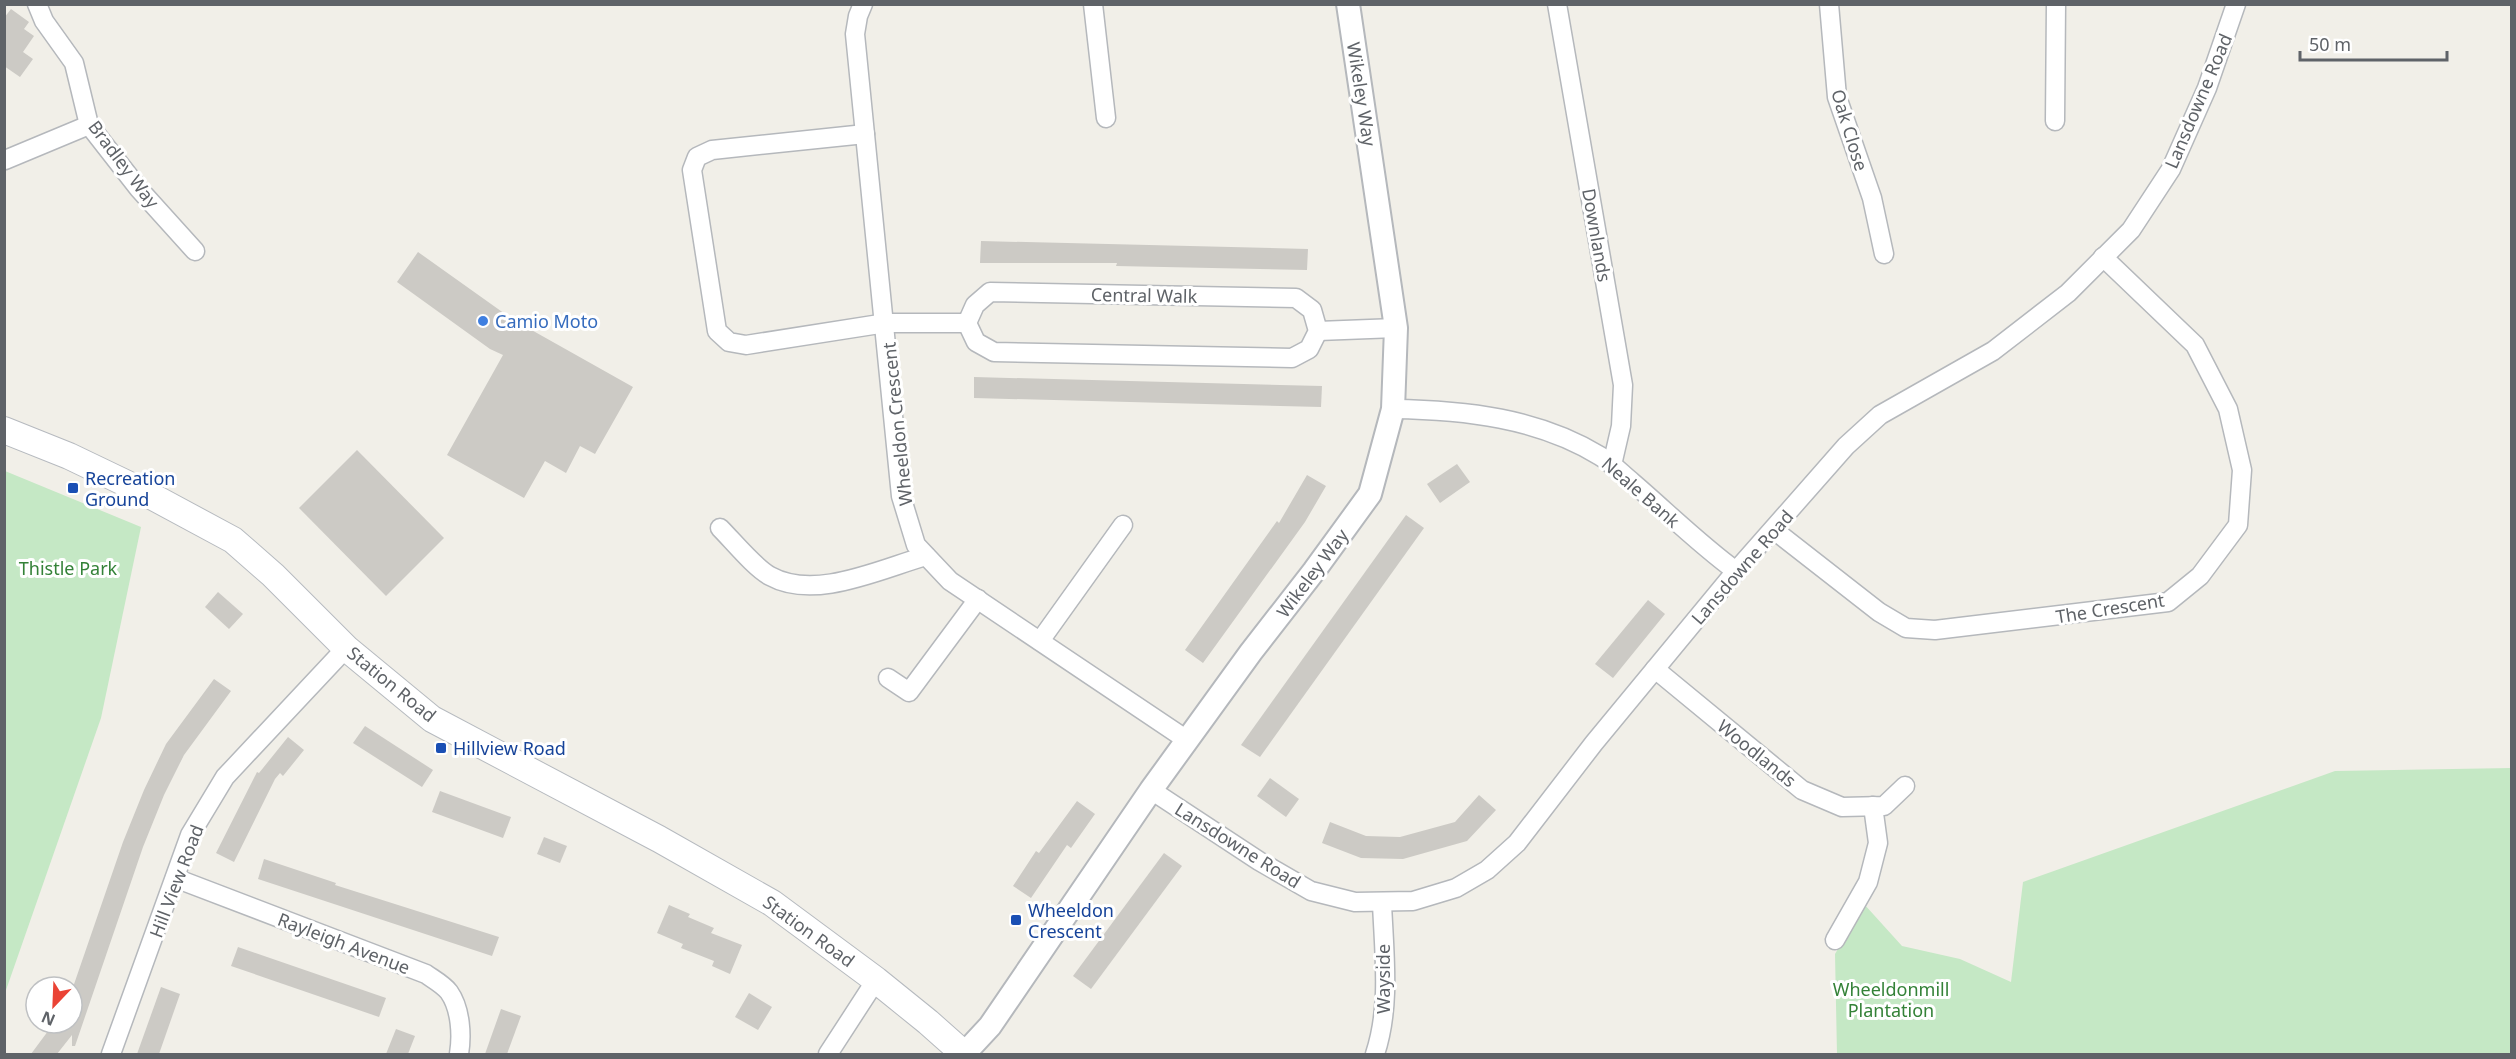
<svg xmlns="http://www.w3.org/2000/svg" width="2516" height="1059" viewBox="0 0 2516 1059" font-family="'Noto Sans',sans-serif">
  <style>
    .green { fill: #c5e8c5 }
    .building { fill: #cccac5 }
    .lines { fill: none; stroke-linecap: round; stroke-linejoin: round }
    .minor-casing { stroke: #b5b8bc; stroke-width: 21 }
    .tertiary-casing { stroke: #b5b8bc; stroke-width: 26 }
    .secondary-casing { stroke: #b6babf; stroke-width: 28 }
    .minor { stroke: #fff; stroke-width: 18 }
    .tertiary { stroke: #fff; stroke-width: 22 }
    .secondary { stroke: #fff; stroke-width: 26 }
    .shop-dot { fill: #3f7fe0; stroke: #fff; stroke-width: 2 }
    .transit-dot { fill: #1a4fb4; stroke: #fff; stroke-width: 2 }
    .labels { text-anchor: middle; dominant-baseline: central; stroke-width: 6; stroke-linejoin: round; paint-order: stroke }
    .street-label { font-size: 18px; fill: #5f6368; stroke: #fff }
    .shop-label { font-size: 18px; fill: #366cbe; stroke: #fff; text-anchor: start }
    .transit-label { font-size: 18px; fill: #164399; stroke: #fff; text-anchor: start }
    .park-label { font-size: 18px; fill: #348238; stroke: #fff }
  </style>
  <rect width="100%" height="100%" fill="#f1efe8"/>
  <g class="green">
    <path d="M 5,471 L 141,527 L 101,718 L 5,993 Z"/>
    <path d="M 2511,768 L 2511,1054 L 1837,1054 L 1835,954 L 1864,904 L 1902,946 L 1960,959 L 2011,982 L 2023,882 L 2335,771 Z"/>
  </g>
  <g class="building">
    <path d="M 11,9 L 29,22 L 24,29 L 34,36 L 23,52 L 33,59 L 20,77 L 4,66 L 4,18 Z"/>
    <path d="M 981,241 L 1308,249 L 1307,270 L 1116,266 L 1117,263 L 980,263 Z"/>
    <path d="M 418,252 L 512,319 L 633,387 L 595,454 L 580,446 L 566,473 L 545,461 L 524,498 L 447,455 L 503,355 L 490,349 L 397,282 Z"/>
    <path d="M 974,377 L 1322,386 L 1321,407 L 974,398 Z"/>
    <path d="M 357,450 L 444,538 L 386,596 L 299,508 Z"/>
    <path d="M 1457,464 L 1470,482 L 1440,503 L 1427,484 Z"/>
    <path d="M 1307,475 L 1326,486 L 1305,522 L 1203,663 L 1185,650 L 1277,521 L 1279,523 Z"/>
    <path d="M 1406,515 L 1424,528 L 1260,757 L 1241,745 Z"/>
    <path d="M 218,592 L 243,614 L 229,629 L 205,607 Z"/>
    <path d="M 1648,600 L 1665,614 L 1613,678 L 1595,664 Z"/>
    <path d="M 214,679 L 231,691 L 184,755 L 164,795 L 143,847 L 75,1046 L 72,1046 L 72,1035 L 57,1054 L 31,1054 L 54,1023 L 72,1023 L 72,990 L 123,842 L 144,790 L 166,744 Z"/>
    <path d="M 365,726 L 433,770 L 422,787 L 353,743 Z"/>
    <path d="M 288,737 L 304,750 L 283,776 L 280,773 L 275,779 L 234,862 L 216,853 L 257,772 L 259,773 Z"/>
    <path d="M 1270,778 L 1299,799 L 1286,817 L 1257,796 Z"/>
    <path d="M 440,791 L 511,817 L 503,838 L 432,812 Z"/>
    <path d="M 1479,795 L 1496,810 L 1467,841 L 1403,859 L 1361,858 L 1322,843 L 1330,822 L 1366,836 L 1400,837 L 1455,822 Z"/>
    <path d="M 1077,801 L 1095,814 L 1071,848 L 1067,845 L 1031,898 L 1013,886 L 1036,851 L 1039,853 Z"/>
    <path d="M 544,837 L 567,846 L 560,863 L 537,854 Z"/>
    <path d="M 1164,853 L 1182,866 L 1091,989 L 1073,976 Z"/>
    <path d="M 264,859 L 336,883 L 335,885 L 499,937 L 492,956 L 258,879 Z"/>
    <path d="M 669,905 L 690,914 L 688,917 L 714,928 L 711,933 L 742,945 L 730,974 L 712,966 L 714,961 L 681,948 L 683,944 L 657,933 Z"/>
    <path d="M 238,947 L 386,998 L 379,1017 L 231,966 Z"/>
    <path d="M 161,987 L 180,994 L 159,1054 L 137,1054 Z"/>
    <path d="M 749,993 L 772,1007 L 758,1030 L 735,1017 Z"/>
    <path d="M 501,1009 L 521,1016 L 507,1054 L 485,1054 Z"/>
    <path d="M 396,1029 L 415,1036 L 408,1054 L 386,1054 Z"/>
  </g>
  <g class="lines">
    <g class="minor-casing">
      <g id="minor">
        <path d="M 37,4 L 44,21 L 74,63 L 89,125 L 139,189 L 195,251"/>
        <path d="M 863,4 L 858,16 L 855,34 L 901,496 L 916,545 L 950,581 L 1187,740"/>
        <path d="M 1093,4 L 1106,118"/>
        <path d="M 1557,4 L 1623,385 L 1621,426 L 1612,465"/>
        <path d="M 1829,4 L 1837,97 L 1872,198 L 1884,254"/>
        <path d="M 2055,121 L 2056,4"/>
        <path d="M 865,134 L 712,150 L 697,157 L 692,170 L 717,331 L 729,342 L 746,345 L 886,323 L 967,323"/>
        <path d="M 5,160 L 89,125"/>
        <path d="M 990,292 L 1296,298 L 1312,310 L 1318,331 L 1309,349 L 1292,358 L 994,352 L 976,342 L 967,323 L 975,305 Z"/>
        <path d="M 1318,331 L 1396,328"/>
        <path d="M 1393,409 C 1465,410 1538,418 1600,456 C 1612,463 1622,474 1632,482 C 1667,512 1699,544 1736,571"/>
        <path d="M 720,528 C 733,541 755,568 770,576 C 815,601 880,569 926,556"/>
        <path d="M 1774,530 L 1879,612 L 1906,628 L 1935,630 L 2168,602 L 2200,576 L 2238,525 L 2242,470 L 2228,409 L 2195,345 L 2103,257"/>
        <path d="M 1040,641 L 1123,525"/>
        <path d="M 1655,669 L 1802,790 L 1842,807 L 1884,806 L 1905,786"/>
        <path d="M 888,678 L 909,692 L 978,599"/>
        <path d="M 1151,790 L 1259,861 L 1311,891 L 1355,902 L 1413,901 L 1456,888 L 1487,870 L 1517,843 L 1594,743 L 1736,571 L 1846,446 L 1880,415 L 1993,351 L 2068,293 L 2131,230 L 2171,169 L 2207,88 L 2236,4"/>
        <path d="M 175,878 L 426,974 C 433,979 444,985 449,992 C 461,1009 462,1036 459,1054"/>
        <path d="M 1835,940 L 1868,882 L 1878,843 L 1873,806"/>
        <path d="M 111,1054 L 190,835 L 225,777 L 346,648"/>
        <path d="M 828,1054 L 876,980"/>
        <path d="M 1375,1054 C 1391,1006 1384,953 1382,903"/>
      </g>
    </g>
    <g class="tertiary-casing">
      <path id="tertiary" d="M 964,1054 L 990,1026 L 1151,790 L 1251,652 L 1314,571 L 1370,494 L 1393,409 L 1396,328 L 1348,4"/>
    </g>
    <g class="secondary-casing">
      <path id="secondary" d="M 4,430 L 69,456 L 142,491 L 233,540 L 273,575 L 346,648 L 432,719 L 659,839 L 772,903 L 876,980 L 928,1022 L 964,1054"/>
    </g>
    <use href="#minor" class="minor"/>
    <use href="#tertiary" class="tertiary"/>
    <use href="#secondary" class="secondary"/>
  </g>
  <circle class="shop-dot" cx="483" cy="321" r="6"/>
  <g class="transit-dot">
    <rect x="67" y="482" width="12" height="12" rx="3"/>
    <rect x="435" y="742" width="12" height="12" rx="3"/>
    <rect x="1010" y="914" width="12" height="12" rx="3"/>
  </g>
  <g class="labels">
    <g class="street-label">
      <text transform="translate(1362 94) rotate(81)">Wikeley Way</text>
      <text transform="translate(2198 101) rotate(-67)">Lansdowne Road</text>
      <text transform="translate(1850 130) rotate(73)">Oak Close</text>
      <text transform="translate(124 164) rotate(53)">Bradley Way</text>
      <text transform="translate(1597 235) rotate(80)">Downlands</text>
      <text transform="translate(1144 295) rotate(1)">Central Walk</text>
      <text transform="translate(897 424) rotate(-96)">Wheeldon Crescent</text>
      <text transform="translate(1641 492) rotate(41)">Neale Bank</text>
      <text transform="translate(1742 567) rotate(-49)">Lansdowne Road</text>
      <text transform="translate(1312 573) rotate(-53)">Wikeley Way</text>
      <text transform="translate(2110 608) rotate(-9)">The Crescent</text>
      <text transform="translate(392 684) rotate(39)">Station Road</text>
      <text transform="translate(1757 753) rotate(39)">Woodlands</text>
      <text transform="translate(1238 845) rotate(32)">Lansdowne Road</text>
      <text transform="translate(176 881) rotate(-69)">Hill View Road</text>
      <text transform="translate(809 931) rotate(36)">Station Road</text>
      <text transform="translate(344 943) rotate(21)">Rayleigh Avenue</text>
      <text transform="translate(1383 979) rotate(-90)">Wayside</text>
    </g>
    <g class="shop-label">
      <text x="495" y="321">Camio Moto</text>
    </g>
    <g class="transit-label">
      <text x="85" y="478">Recreation<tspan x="85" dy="21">Ground</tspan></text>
      <text x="453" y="748">Hillview Road</text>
      <text x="1028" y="910">Wheeldon<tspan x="1028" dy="21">Crescent</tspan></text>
    </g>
    <g class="park-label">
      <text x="68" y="568">Thistle Park</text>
      <text x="1891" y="989">Wheeldonmill<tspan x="1891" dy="21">Plantation</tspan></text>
    </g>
  </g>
  <rect width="2516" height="1059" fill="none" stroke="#5f6368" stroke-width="12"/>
  <g transform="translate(54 1005) rotate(203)"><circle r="28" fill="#ffffff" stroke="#bfc1c3" stroke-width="1.5"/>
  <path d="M0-4.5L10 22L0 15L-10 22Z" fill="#ea4335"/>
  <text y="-9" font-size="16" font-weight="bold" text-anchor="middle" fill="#5f6368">N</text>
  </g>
  <path d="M2300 51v9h147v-9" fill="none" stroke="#5f6368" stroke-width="3"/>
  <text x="2309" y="51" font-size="18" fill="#5f6368" stroke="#ffffff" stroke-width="4.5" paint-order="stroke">50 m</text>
</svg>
